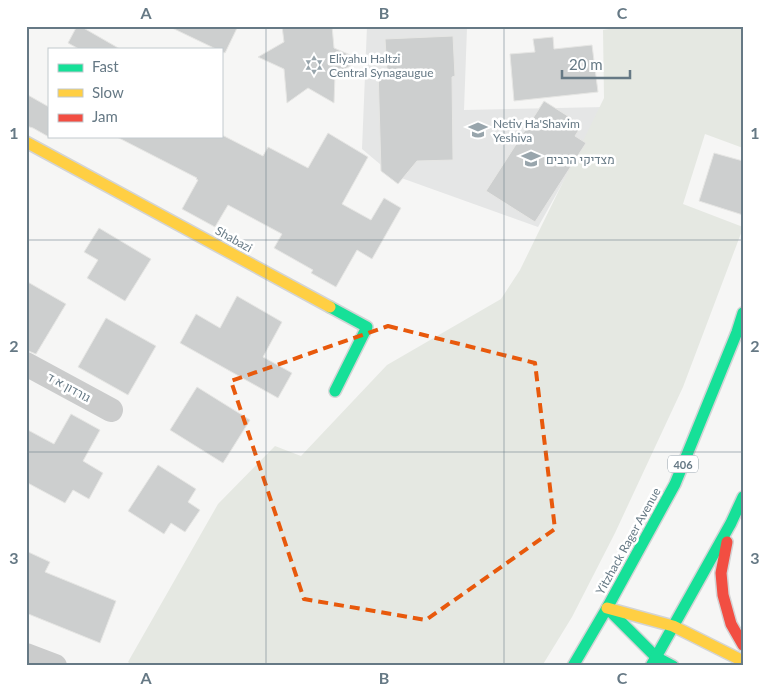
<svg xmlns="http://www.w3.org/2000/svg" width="769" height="692" viewBox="0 0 769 692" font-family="Lato,Heebo,sans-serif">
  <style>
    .built { fill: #e5e6e6 }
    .green { fill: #e5e8e2 }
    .building { fill: #cdcfcf; stroke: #e6e6e4 }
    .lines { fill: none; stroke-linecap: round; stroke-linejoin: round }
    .fast-casing { stroke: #d3d4d5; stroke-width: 14 }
    .slow-casing { stroke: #d3d4d5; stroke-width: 14 }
    .jam-casing { stroke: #d3d4d5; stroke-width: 14 }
    .street { stroke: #cbcccc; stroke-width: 24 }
    .fast { stroke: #16e098; stroke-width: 11 }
    .slow { stroke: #ffcf43; stroke-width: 11 }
    .jam { stroke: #f24e42; stroke-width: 11 }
    .marked { fill: none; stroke: #e8590c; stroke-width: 4; stroke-dasharray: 10 6; stroke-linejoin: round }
    .grid { fill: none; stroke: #667985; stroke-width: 1; stroke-opacity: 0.55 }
    .labels { text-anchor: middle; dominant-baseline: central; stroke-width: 5; stroke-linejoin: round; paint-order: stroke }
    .shield { fill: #fff; stroke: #94a1aa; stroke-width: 1 }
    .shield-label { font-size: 11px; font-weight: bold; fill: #667985 }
    .poi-label { font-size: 12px; fill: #667985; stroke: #fff; text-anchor: start }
    .street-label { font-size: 12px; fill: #667985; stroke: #fff }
    .neatline { fill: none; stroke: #667985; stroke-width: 2 }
    .grid-label { font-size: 16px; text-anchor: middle; font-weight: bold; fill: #667985 }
  </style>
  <rect width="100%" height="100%" fill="#f6f6f5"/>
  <path class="built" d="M 367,26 L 445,26 L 467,28 L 464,110 L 605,107 L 538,227 L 393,175 L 362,149 Z"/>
  <path class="green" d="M 628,26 L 743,26 L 743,148 L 705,134 L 683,204 L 743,227 L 743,228 L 683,387 L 615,533 L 572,617 L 542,666 L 133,666 L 128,662 L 218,504 L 275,446 L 301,456 L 387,365 L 501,299 L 520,270 L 604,98 L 603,30 Z"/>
  <g class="building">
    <path d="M 77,26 L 80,26 L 120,49 L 79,49 L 68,43 Z"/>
    <path d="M 168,26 L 238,26 L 225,53 L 221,51 L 221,49 L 216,49 Z"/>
    <path d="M 282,26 L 332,26 L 334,48 L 362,60 L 335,74 L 334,103 L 308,88 L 287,103 L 284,69 L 258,57 L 284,42 Z"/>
    <path d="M 453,36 L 455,76 L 452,77 L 453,160 L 417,161 L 398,184 L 381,171 L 378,68 L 387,71 L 385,39 Z"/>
    <path d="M 553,37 L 554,49 L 592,45 L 598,92 L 514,101 L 510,54 L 535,52 L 533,39 Z"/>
    <path d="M 26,94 L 49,107 L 49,137 L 33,128 L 26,126 Z"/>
    <path d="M 544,101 L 582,125 L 575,136 L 586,143 L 535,222 L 486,191 Z"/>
    <path d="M 328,133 L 368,157 L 342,204 L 371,220 L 384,198 L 401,208 L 372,259 L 357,250 L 336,287 L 311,273 L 313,270 L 274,248 L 282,234 L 228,205 L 215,227 L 182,209 L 198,180 L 196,179 L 197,178 L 115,136 L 224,136 L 263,156 L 268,147 L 308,168 Z"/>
    <path d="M 714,153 L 743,161 L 743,215 L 699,201 Z"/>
    <path d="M 99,228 L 151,259 L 125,301 L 87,278 L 98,260 L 84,252 Z"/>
    <path d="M 26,281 L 66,304 L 36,354 L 26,350 Z"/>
    <path d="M 237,296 L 282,322 L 263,357 L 292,373 L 278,398 L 180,343 L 196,314 L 220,328 Z"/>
    <path d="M 106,318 L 156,346 L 128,395 L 78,367 Z"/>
    <path d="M 197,387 L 250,420 L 223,463 L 170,430 Z"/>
    <path d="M 71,414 L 100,430 L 83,461 L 103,473 L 89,499 L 73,490 L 65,503 L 26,482 L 26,429 L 54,444 Z"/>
    <path d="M 158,465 L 196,489 L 188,502 L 200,510 L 185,532 L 171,523 L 164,534 L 128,511 Z"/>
    <path d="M 26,551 L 50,562 L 45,572 L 116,601 L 100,643 L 26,613 Z"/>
  </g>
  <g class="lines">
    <g class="fast-casing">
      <g id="fast">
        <path d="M 330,307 L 367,327 L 335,391"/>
        <path d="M 608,609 L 656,657 L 673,666"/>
        <path d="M 573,666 L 607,608 L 675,484 L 737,332 L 743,313"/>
        <path d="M 651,666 L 731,523 L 743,497"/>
      </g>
    </g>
    <g class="slow-casing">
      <g id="slow">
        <path d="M 26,142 L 330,307"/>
        <path d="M 607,608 L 673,626 L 743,661"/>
      </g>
    </g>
    <g class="jam-casing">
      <path id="jam" d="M 727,542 L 721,573 L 723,595 L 731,624 L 743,645"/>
    </g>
    <g class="street">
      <path d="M 26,364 L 111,410"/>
      <path d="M 26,655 L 55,666"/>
    </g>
    <use href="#fast" class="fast"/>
    <use href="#slow" class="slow"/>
    <use href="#jam" class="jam"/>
  </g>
  <path class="marked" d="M 388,326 L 535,363 L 555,529 L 426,620 L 304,599 L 231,381 Z"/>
  <path class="grid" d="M 266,26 L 266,666M 504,26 L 504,666M 26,240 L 743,240M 26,452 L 743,452"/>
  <defs>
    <g id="synagogue-bare" transform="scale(1.5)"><path d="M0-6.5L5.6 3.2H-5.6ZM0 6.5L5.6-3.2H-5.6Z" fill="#98a5ac" stroke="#fff" stroke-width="2.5" paint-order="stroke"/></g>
    <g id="school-bare" transform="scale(1.5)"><path d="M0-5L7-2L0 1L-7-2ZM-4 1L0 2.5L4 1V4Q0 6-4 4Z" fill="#98a5ac" stroke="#fff" stroke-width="2.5" paint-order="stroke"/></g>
  </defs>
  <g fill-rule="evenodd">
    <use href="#synagogue-bare" x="314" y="65"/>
    <use href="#school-bare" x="478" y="130"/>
    <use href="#school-bare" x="531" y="159"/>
  </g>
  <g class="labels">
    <rect class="shield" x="668" y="455.5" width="30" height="17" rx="4"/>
    <g class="shield-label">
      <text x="683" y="464">406</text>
    </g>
    <g class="poi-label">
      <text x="329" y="58">Eliyahu Haltzi<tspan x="329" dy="14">Central Synagaugue</tspan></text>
      <text x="493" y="123">Netiv Ha'Shavim<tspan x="493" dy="14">Yeshiva</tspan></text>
      <text x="546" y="159">מצדיקי הרבים</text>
    </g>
    <g class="street-label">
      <text transform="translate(234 239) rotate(29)">Shabazi</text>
      <text transform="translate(69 387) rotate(29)">גורדון א ד</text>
      <text transform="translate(628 541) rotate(-61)">Yitzhack Rager Avenue</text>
    </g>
  </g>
  <rect width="769" height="692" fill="none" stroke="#ffffff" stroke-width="55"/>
  <rect x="48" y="48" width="175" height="90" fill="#ffffff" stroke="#c2c9ce"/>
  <rect x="58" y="64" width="25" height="8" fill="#16e098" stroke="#c2c9ce"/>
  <text x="92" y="72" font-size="15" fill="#667985">Fast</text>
  <rect x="58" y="89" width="25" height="8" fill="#ffcf43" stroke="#c2c9ce"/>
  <text x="92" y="98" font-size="15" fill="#667985">Slow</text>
  <rect x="58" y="114" width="25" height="8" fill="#f24e42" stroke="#c2c9ce"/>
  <text x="92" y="122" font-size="15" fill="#667985">Jam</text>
  <path d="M562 70v8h68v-8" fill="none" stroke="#667985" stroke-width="2.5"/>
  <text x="569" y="70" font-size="15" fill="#667985" stroke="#ffffff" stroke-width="4" paint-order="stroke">20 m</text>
  <rect x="28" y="28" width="714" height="636" class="neatline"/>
  <g class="grid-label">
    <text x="146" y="19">A</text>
    <text x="384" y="19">B</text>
    <text x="622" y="19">C</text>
    <text x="14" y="139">1</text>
    <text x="755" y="139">1</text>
    <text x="14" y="352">2</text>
    <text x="755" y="352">2</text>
    <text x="14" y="564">3</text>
    <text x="755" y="564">3</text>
    <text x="146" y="684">A</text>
    <text x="384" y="684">B</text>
    <text x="622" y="684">C</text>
  </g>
</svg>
